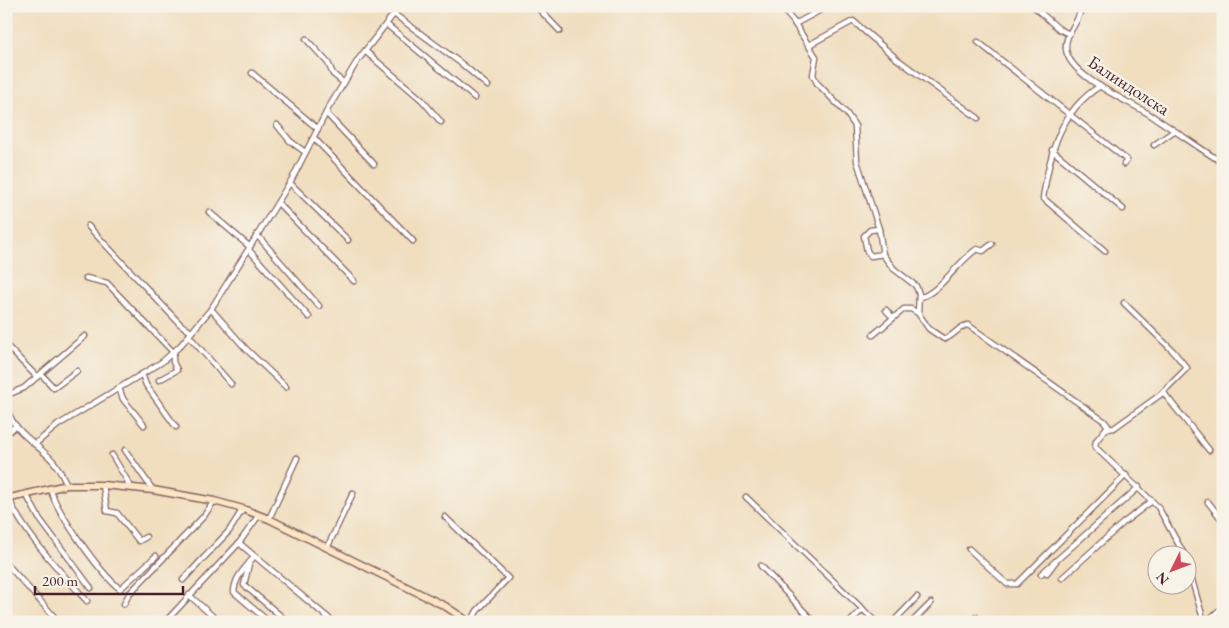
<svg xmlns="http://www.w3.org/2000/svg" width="1229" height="628" viewBox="0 0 1229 628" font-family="'EB Garamond',serif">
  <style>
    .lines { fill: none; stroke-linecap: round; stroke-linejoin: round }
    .street-casing { stroke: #84625f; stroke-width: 7 }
    .secondary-casing { stroke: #84625f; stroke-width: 9 }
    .street { stroke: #fff; stroke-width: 4.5 }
    .secondary { stroke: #fce5c4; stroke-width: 6 }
    .rail-casing { stroke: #4a1f2b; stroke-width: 3 }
    .rail { stroke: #f7f3e8; stroke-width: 1; stroke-dasharray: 4; stroke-linecap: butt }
    .labels { text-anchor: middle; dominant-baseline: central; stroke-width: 5; stroke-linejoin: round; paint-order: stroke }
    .street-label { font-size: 18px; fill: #4a1f2b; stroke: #f7f3e8 }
  </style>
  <rect width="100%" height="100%" fill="#f7f3e8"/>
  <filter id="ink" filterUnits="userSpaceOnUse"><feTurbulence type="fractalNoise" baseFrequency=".02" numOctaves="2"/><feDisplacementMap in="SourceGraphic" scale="10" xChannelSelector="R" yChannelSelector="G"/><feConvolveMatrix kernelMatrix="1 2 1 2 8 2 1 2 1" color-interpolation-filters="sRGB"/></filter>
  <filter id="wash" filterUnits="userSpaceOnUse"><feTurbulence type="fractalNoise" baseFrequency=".0096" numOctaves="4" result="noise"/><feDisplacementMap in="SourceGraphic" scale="20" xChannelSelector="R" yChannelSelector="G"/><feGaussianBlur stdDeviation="1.12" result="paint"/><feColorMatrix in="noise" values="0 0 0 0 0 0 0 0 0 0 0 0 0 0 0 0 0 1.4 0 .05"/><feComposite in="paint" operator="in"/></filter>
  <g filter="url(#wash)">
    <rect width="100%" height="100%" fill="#f0debf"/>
  </g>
  <g filter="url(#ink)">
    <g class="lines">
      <g class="street-casing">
        <g id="street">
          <path d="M 536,6 L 560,31"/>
          <path d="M 780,6 L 793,21 L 816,57 L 813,75 L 817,83 L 847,114 L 855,126 L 857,161 L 879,229 L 883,255 L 894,269 L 916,286 L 919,294 L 918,313 L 929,329 L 944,339 C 954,337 958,326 968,325 L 1104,421 L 1108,426 L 1096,441 L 1095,447 L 1158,507 L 1185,556"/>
          <path d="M 1033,6 L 1059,29 L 1069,34"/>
          <path d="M 1081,6 C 1081,22 1064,33 1066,49 C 1069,77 1131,102 1152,116 C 1176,131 1199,148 1223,163"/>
          <path d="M 394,14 L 462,64 L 488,86"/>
          <path d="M 386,24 L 475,98"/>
          <path d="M 795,24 L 828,6"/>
          <path d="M 306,39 L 328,63 L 333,74 L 344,83"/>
          <path d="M 978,42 L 1127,160 L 1124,164"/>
          <path d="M 809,45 L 853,21 L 897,59 L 978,118"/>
          <path d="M 365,51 L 422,100 L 441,122"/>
          <path d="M 252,73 L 318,129"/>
          <path d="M 1100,86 C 1059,112 1050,153 1043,198 L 1105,251"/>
          <path d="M 326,113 L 374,164"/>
          <path d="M 277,125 L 290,141 L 305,152"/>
          <path d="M 314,138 L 413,241"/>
          <path d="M 1154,145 L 1174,131"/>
          <path d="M 1052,150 L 1123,209"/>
          <path d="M 290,183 L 348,240"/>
          <path d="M 278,203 L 354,281"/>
          <path d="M 209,212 L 250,247"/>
          <path d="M 88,226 L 180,324 L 191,332"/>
          <path d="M 879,229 L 870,230 L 864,236 L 867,251 L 871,256 L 883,254"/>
          <path d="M 257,235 L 319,306"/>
          <path d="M 249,250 L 309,317"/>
          <path d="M 1223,272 L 1220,275 L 1223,279"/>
          <path d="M 86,278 L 107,283 L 174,353"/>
          <path d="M 919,297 C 936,297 961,258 977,249 L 983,251 L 992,244"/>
          <path d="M 211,309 L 246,349 L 286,387"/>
          <path d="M 886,310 L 893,318"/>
          <path d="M 873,335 L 904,309 L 911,309 L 918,313"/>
          <path d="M 189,336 L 231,384"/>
          <path d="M 6,345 L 37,377"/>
          <path d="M 41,374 L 54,388 L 77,371"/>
          <path d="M 142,374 L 146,385 L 176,427"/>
          <path d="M 159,380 L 177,370 L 173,362 L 173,354"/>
          <path d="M 119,388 L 123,399 L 144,425"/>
          <path d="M 1163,392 L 1209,450"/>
          <path d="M 7,395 L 24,388 L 85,336"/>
          <path d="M 6,403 C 9,430 37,443 53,461 C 59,468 63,477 67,485"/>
          <path d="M 1107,429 L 1114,428 L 1160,395 L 1187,368 L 1172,350 L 1124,303"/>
          <path d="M 6,434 L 16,426"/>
          <path d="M 35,444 L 58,425 L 162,362 L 180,346 L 211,309 L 271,213 L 292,179 L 329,107 L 358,60 L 400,6"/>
          <path d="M 125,450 L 153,490"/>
          <path d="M 112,455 L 131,487"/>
          <path d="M 103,485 L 107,511 L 117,513 L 139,541 L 146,537"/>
          <path d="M 50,488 C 56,512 101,574 120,589 L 156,556"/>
          <path d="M 26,494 L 39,518 L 91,588"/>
          <path d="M 746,497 L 876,622"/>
          <path d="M 9,498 C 19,528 65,577 87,601"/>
          <path d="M 1208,502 L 1223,521"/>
          <path d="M 445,517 L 508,578 L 477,611 L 471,622"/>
          <path d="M 269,519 L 297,458"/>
          <path d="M 239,543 L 332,621"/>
          <path d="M 327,548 L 353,493"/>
          <path d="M 969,549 L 1007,584 L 1017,584 L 1126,475"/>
          <path d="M 254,556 C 246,569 235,575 234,592 L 269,622"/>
          <path d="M 1186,559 L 1204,622"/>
          <path d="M 6,563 L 59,622"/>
          <path d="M 249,564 L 244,585 L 282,617"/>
          <path d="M 761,566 L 814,622"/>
          <path d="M 1047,573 L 1056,561"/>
          <path d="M 1041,574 L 1139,487"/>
          <path d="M 1062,578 L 1123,523 L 1152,501"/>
          <path d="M 183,580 L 229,531 L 243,509"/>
          <path d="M 189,595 L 219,622"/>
          <path d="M 124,604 L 129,594 L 204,516 L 214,501"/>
          <path d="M 976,617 L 981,622"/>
          <path d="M 167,620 L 239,543 L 259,515"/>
          <path d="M 850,622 L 863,609"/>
          <path d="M 893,622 L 917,597"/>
          <path d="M 912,622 L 931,603"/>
          <path d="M 1206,622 L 1223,607"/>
        </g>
      </g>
      <g class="secondary-casing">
        <path id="secondary" d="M 6,499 L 67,485 L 103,485 L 153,490 L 214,501 L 243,509 L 269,519 L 445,606 L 469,622"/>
      </g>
      <use href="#street" class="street"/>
      <use href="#secondary" class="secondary"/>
      <g class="rail-casing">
        <path id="rail" d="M 1215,622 L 1223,614"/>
      </g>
      <use href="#rail" class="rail"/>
    </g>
  </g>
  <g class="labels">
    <g class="street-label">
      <text transform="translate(1129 85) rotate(33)">Балиндолска</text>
    </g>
  </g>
  <rect width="1229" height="628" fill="none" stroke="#f7f3e8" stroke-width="25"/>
  <g transform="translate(1172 570) rotate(228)"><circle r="24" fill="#f7f3e8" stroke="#b29e9c"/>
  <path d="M0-4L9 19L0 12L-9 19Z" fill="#d1495b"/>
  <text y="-8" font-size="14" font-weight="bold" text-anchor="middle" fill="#4a1f2b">N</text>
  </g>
  <path d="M35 586v8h148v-8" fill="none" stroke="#4a1f2b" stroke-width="2.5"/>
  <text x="42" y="586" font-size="15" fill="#4a1f2b" stroke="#f7f3e8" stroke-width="4" paint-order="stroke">200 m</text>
</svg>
